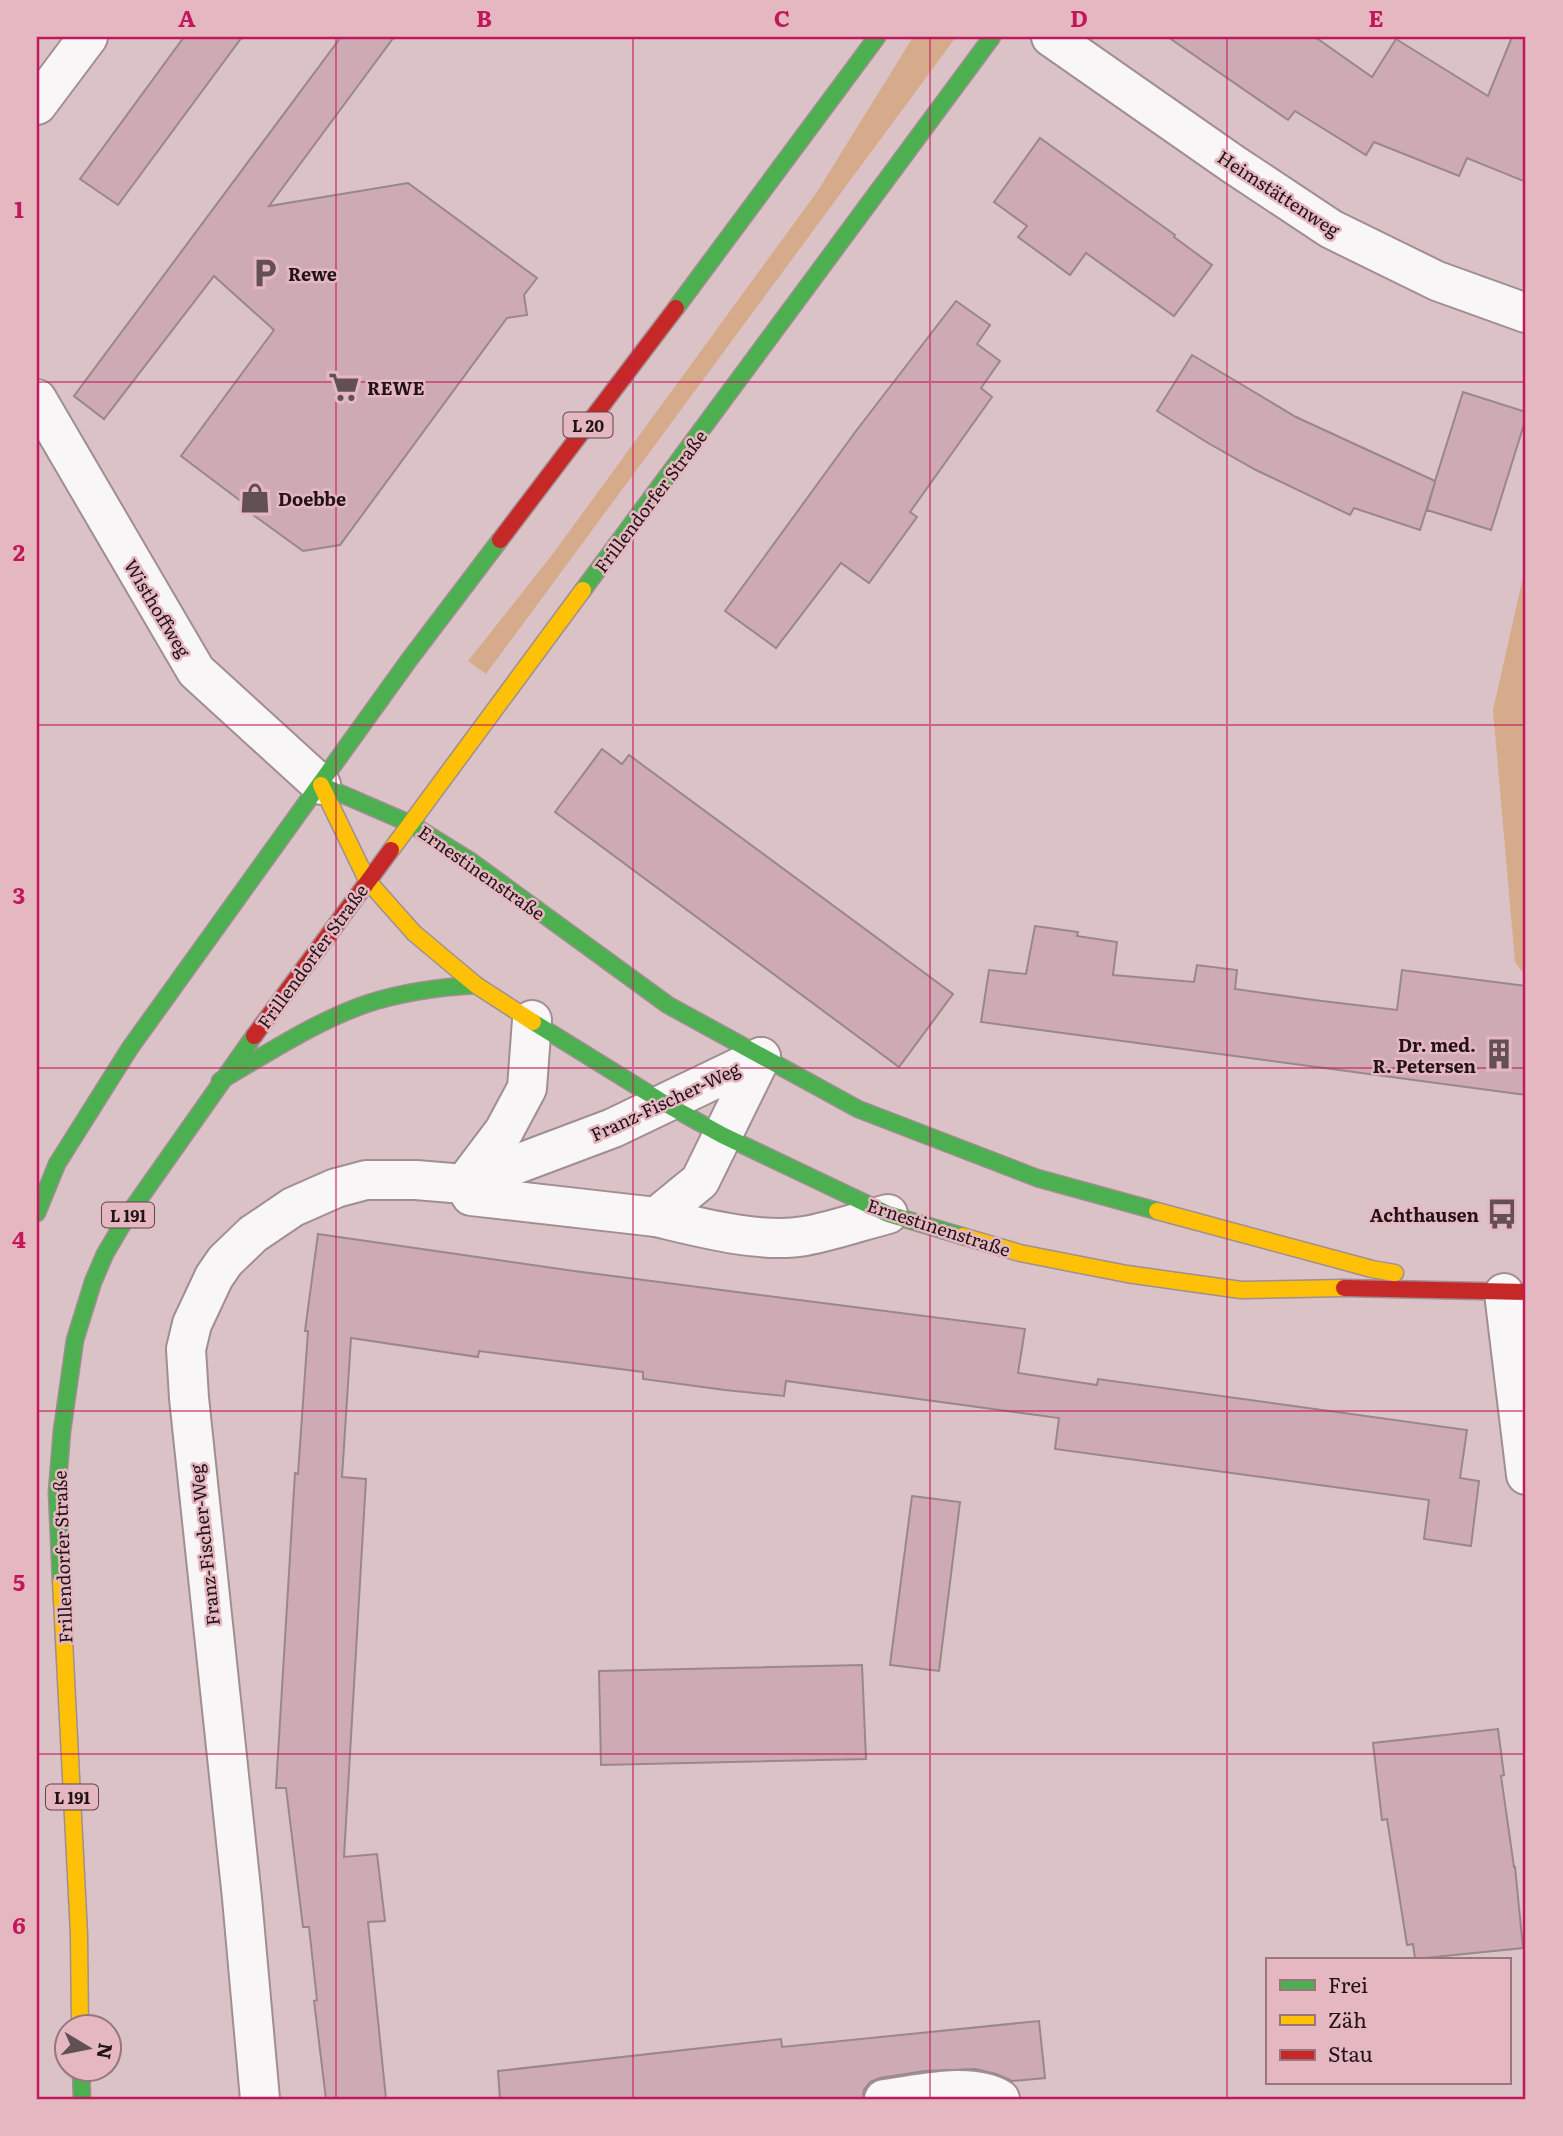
<svg xmlns="http://www.w3.org/2000/svg" width="1563" height="2136" viewBox="0 0 1563 2136" font-family="Literata,serif">
  <style>
    .green { fill: #d6ab8c }
    .building { fill: #ceabb4; stroke: #99878a; stroke-width: 2 }
    .lines { fill: none; stroke-linecap: round; stroke-linejoin: round }
    .street-casing { stroke: #a08e92; stroke-width: 42 }
    .fast-casing { stroke: #a08e92; stroke-width: 19 }
    .slow-casing { stroke: #a08e92; stroke-width: 19 }
    .jam-casing { stroke: #a08e92; stroke-width: 19 }
    .street { stroke: #f9f6f7; stroke-width: 38 }
    .fast { stroke: #4caf50; stroke-width: 16 }
    .slow { stroke: #ffc107; stroke-width: 16 }
    .jam { stroke: #c62828; stroke-width: 16 }
    .grid { fill: none; stroke: #c2185b; stroke-width: 2; stroke-opacity: 0.55 }
    .labels { text-anchor: middle; dominant-baseline: central; stroke-width: 5; stroke-linejoin: round; paint-order: stroke }
    .shield { fill: #e5b8c1; stroke: #5c4449; stroke-width: 2 }
    .shield-label { font-size: 16px; font-weight: bold; fill: #221316 }
    .street-label { font-size: 18px; fill: #221316; stroke: #e5b8c1 }
    .poi-label { font-size: 18px; font-weight: bold; fill: #221316; stroke: #e5b8c1; text-anchor: start }
    .neatline { fill: none; stroke: #c2185b; stroke-width: 2.5 }
    .grid-label { font-size: 23px; text-anchor: middle; font-weight: bold; fill: #c2185b }
  </style>
  <rect width="100%" height="100%" fill="#dac2c7"/>
  <g class="green">
    <path d="M 913,37 L 956,37 L 486,674 L 468,661 L 552,555 L 817,192 Z"/>
    <path d="M 1526,564 L 1526,977 L 1515,962 L 1493,710 Z"/>
  </g>
  <g class="building">
    <path d="M 184,37 L 242,37 L 118,205 L 80,179 Z"/>
    <path d="M 341,37 L 394,37 L 269,206 L 408,183 L 537,278 L 524,295 L 527,315 L 507,318 L 340,545 L 303,551 L 252,514 L 254,511 L 181,456 L 274,330 L 214,276 L 104,419 L 74,396 Z"/>
    <path d="M 1168,37 L 1315,37 L 1372,77 L 1396,39 L 1488,96 L 1512,37 L 1526,37 L 1526,182 L 1467,158 L 1459,176 L 1374,142 L 1366,155 L 1295,111 L 1288,120 Z"/>
    <path d="M 1040,138 L 1175,235 L 1174,237 L 1212,265 L 1174,316 L 1086,253 L 1070,275 L 1018,237 L 1027,226 L 994,202 Z"/>
    <path d="M 956,301 L 990,325 L 977,344 L 1000,361 L 981,388 L 992,397 L 910,512 L 917,517 L 869,583 L 841,563 L 776,648 L 725,611 L 856,431 Z"/>
    <path d="M 1192,355 L 1296,417 L 1435,481 L 1463,392 L 1526,412 L 1526,418 L 1491,530 L 1427,510 L 1435,482 L 1420,530 L 1354,508 L 1350,515 L 1256,470 L 1208,443 L 1157,411 Z"/>
    <path d="M 602,749 L 622,764 L 629,755 L 953,994 L 899,1067 L 555,812 Z"/>
    <path d="M 1035,926 L 1078,932 L 1077,936 L 1117,942 L 1113,975 L 1194,982 L 1197,965 L 1237,970 L 1235,989 L 1314,1000 L 1397,1010 L 1402,970 L 1526,986 L 1526,1095 L 981,1022 L 989,970 L 1026,974 Z"/>
    <path d="M 318,1234 L 574,1271 L 1025,1329 L 1018,1373 L 1097,1385 L 1098,1379 L 1467,1430 L 1460,1478 L 1479,1481 L 1471,1546 L 1424,1539 L 1429,1500 L 1055,1449 L 1059,1418 L 786,1381 L 784,1396 L 725,1390 L 643,1379 L 643,1372 L 479,1351 L 478,1357 L 351,1338 L 342,1477 L 366,1479 L 344,1857 L 377,1854 L 385,1921 L 368,1922 L 386,2099 L 326,2099 L 314,2001 L 317,2000 L 309,1927 L 303,1927 L 286,1788 L 276,1788 L 295,1473 L 298,1474 L 308,1331 L 305,1331 Z"/>
    <path d="M 912,1496 L 960,1502 L 939,1671 L 890,1665 Z"/>
    <path d="M 862,1665 L 866,1759 L 601,1765 L 599,1671 Z"/>
    <path d="M 1498,1729 L 1504,1775 L 1501,1776 L 1514,1867 L 1515,1867 L 1523,1948 L 1415,1959 L 1413,1944 L 1407,1945 L 1387,1819 L 1382,1820 L 1373,1743 Z"/>
    <path d="M 1039,2021 L 1045,2078 L 1012,2081 L 996,2074 L 975,2069 L 925,2071 L 880,2078 L 870,2082 L 864,2090 L 863,2098 L 857,2099 L 500,2099 L 498,2071 L 781,2039 L 782,2047 Z"/>
  </g>
  <g class="lines">
    <g class="street-casing">
      <g id="street">
        <path d="M 1051,37 L 1233,164 L 1331,229 L 1437,281 L 1526,313"/>
        <path d="M 37,105 L 88,37"/>
        <path d="M 37,399 L 196,671 L 321,785"/>
        <path d="M 464,1184 L 471,1196 L 656,1217 L 700,1181 L 761,1057"/>
        <path d="M 464,1184 L 504,1131 L 527,1088 L 532,1020"/>
        <path d="M 656,1217 C 698,1227 761,1244 805,1236 C 833,1231 861,1221 888,1214"/>
        <path d="M 1504,1293 L 1526,1475"/>
        <path d="M 260,2099 L 242,1898 L 189,1398 L 186,1349 L 192,1324 L 214,1277 L 225,1261 L 253,1234 L 293,1207 L 336,1188 L 366,1180 L 416,1180 L 464,1184 L 613,1128 L 761,1057"/>
        <path d="M 884,2099 C 918,2095 970,2081 1000,2099"/>
      </g>
    </g>
    <g class="fast-casing">
      <g id="fast">
        <path d="M 676,308 L 877,37"/>
        <path d="M 583,590 L 992,37"/>
        <path d="M 321,785 L 411,824 L 469,860 L 668,1005 L 858,1109 L 1037,1178 L 1157,1211"/>
        <path d="M 533,1022 L 664,1103 L 722,1135 L 888,1214 L 962,1236"/>
        <path d="M 220,1081 C 268,1053 316,1021 369,1003 C 404,992 440,987 476,985"/>
        <path d="M 37,1213 L 57,1164 L 130,1048 L 409,660 L 500,540"/>
        <path d="M 61,1581 L 57,1492 L 62,1431 L 75,1340 L 93,1282 L 105,1254 L 128,1215 L 254,1036"/>
        <path d="M 81,2070 L 82,2099"/>
      </g>
    </g>
    <g class="slow-casing">
      <g id="slow">
        <path d="M 321,785 L 367,880 L 414,933 L 476,985 L 533,1022"/>
        <path d="M 391,850 L 583,590"/>
        <path d="M 1157,1211 L 1372,1269 L 1395,1273"/>
        <path d="M 962,1236 L 1020,1253 L 1127,1274 L 1241,1290 L 1344,1288"/>
        <path d="M 61,1581 L 79,1934 L 80,2028"/>
      </g>
    </g>
    <g class="jam-casing">
      <g id="jam">
        <path d="M 500,540 L 676,308"/>
        <path d="M 254,1036 L 391,850"/>
        <path d="M 1344,1288 L 1526,1292"/>
      </g>
    </g>
    <use href="#street" class="street"/>
    <use href="#fast" class="fast"/>
    <use href="#slow" class="slow"/>
    <use href="#jam" class="jam"/>
  </g>
  <path class="grid" d="M 336,37 L 336,2099M 633,37 L 633,2099M 930,37 L 930,2099M 1227,37 L 1227,2099M 37,382 L 1526,382M 37,725 L 1526,725M 37,1068 L 1526,1068M 37,1411 L 1526,1411M 37,1754 L 1526,1754"/>
  <defs>
    <g id="parking-bare" transform="scale(2.415)"><path d="M-3.5-5.5H1a3.5 3.5 0 0 1 0 7H-1V5.5H-3.5ZM-1-3.4V-.6H.8a1.4 1.4 0 0 0 0-2.8Z" fill="#625054" stroke="#e5b8c1" stroke-width="2.5" paint-order="stroke"/></g>
    <g id="supermarket-bare" transform="scale(2.415)"><path d="M-6-5.5h2.5l.6 2H6L4.5 2H-2.5L-4.4-4H-6ZM-1.5 3.2a1.3 1.3 0 1 0 .1 0ZM3 3.2a1.3 1.3 0 1 0 .1 0Z" fill="#625054" stroke="#e5b8c1" stroke-width="2.5" paint-order="stroke"/></g>
    <g id="shop-bare" transform="scale(2.415)"><path d="M-5-2.5h2.3a2.7 3.5 0 0 1 5.4 0H5L5.5 6h-11ZM-1.5-2.5h3a1.5 2.3 0 0 0-3 0Z" fill="#625054" stroke="#e5b8c1" stroke-width="2.5" paint-order="stroke"/></g>
    <g id="building-bare" transform="scale(2.415)"><path d="M-4-6H4V6H1V3H-1V6H-4ZM-2.5-4.3h1.7v1.8h-1.7ZM.8-4.3h1.7v1.8H.8ZM-2.5-1h1.7V.8h-1.7ZM.8-1h1.7V.8H.8Z" fill="#625054" stroke="#e5b8c1" stroke-width="2.5" paint-order="stroke"/></g>
    <g id="bus-bare" transform="scale(2.415)"><path d="M-5-6H5V4H4V6H2V4H-2V6H-4V4H-5ZM-3.5-4V0h7V-4ZM-3.5 1.2v1.5H-2V1.2ZM2 1.2v1.5H3.5V1.2Z" fill="#625054" stroke="#e5b8c1" stroke-width="2.5" paint-order="stroke"/></g>
  </defs>
  <g fill-rule="evenodd">
    <use href="#parking-bare" x="265" y="273"/>
    <use href="#supermarket-bare" x="344" y="387"/>
    <use href="#shop-bare" x="255" y="498"/>
    <use href="#building-bare" x="1499" y="1054"/>
    <use href="#bus-bare" x="1502" y="1214"/>
  </g>
  <g class="labels">
    <g class="shield">
      <rect x="563.5" y="412.5" width="49" height="25" rx="5"/>
      <rect x="102" y="1202.5" width="52" height="25" rx="5"/>
      <rect x="46" y="1784.5" width="52" height="25" rx="5"/>
    </g>
    <g class="shield-label">
      <text x="588" y="425">L 20</text>
      <text x="128" y="1215">L 191</text>
      <text x="72" y="1797">L 191</text>
    </g>
    <g class="street-label">
      <text transform="translate(1279 193) rotate(33)">Heimstättenweg</text>
      <text transform="translate(650 501) rotate(-53)">Frillendorfer Straße</text>
      <text transform="translate(158 608) rotate(59)">Wisthoffweg</text>
      <text transform="translate(482 872) rotate(35)">Ernestinenstraße</text>
      <text transform="translate(312 956) rotate(-54)">Frillendorfer Straße</text>
      <text transform="translate(665 1101) rotate(-25)">Franz-Fischer-Weg</text>
      <text transform="translate(939 1227) rotate(18)">Ernestinenstraße</text>
      <text transform="translate(204 1545) rotate(-96)">Franz-Fischer-Weg</text>
      <text transform="translate(62 1557) rotate(-92)">Frillendorfer Straße</text>
    </g>
    <g class="poi-label">
      <text x="288" y="273">Rewe</text>
      <text x="367" y="387">REWE</text>
      <text x="278" y="498">Doebbe</text>
      <text x="1476" y="1044" text-anchor="end">Dr. med.<tspan x="1476" dy="21">R. Petersen</tspan></text>
      <text x="1479" y="1214" text-anchor="end">Achthausen</text>
    </g>
  </g>
  <rect width="1563" height="2136" fill="none" stroke="#e5b8c1" stroke-width="77"/>
  <rect x="1266" y="1958" width="245" height="126" fill="#e5b8c1" stroke="#97767d" stroke-width="2"/>
  <rect x="1280" y="1980" width="35" height="10" fill="#4caf50" stroke="#97767d" stroke-width="2"/>
  <text x="1328" y="1993" font-size="21" fill="#221316">Frei</text>
  <rect x="1280" y="2015" width="35" height="10" fill="#ffc107" stroke="#97767d" stroke-width="2"/>
  <text x="1328" y="2028" font-size="21" fill="#221316">Zäh</text>
  <rect x="1280" y="2050" width="35" height="10" fill="#c62828" stroke="#97767d" stroke-width="2"/>
  <text x="1328" y="2062" font-size="21" fill="#221316">Stau</text>
  <g transform="translate(88 2048) rotate(100)"><circle r="33" fill="#e5b8c1" stroke="#97767d" stroke-width="2"/>
  <path d="M0-5L12 26L0 18L-12 26Z" fill="#625054"/>
  <text y="-10" font-size="19" font-weight="bold" text-anchor="middle" fill="#221316">N</text>
  </g>
  <rect x="38" y="38" width="1486" height="2060" class="neatline"/>
  <g class="grid-label">
    <text x="187" y="27">A</text>
    <text x="484" y="27">B</text>
    <text x="782" y="27">C</text>
    <text x="1079" y="27">D</text>
    <text x="1376" y="27">E</text>
    <text x="19" y="218">1</text>
    <text x="19" y="561">2</text>
    <text x="19" y="904">3</text>
    <text x="19" y="1248">4</text>
    <text x="19" y="1591">5</text>
    <text x="19" y="1934">6</text>
  </g>
</svg>
